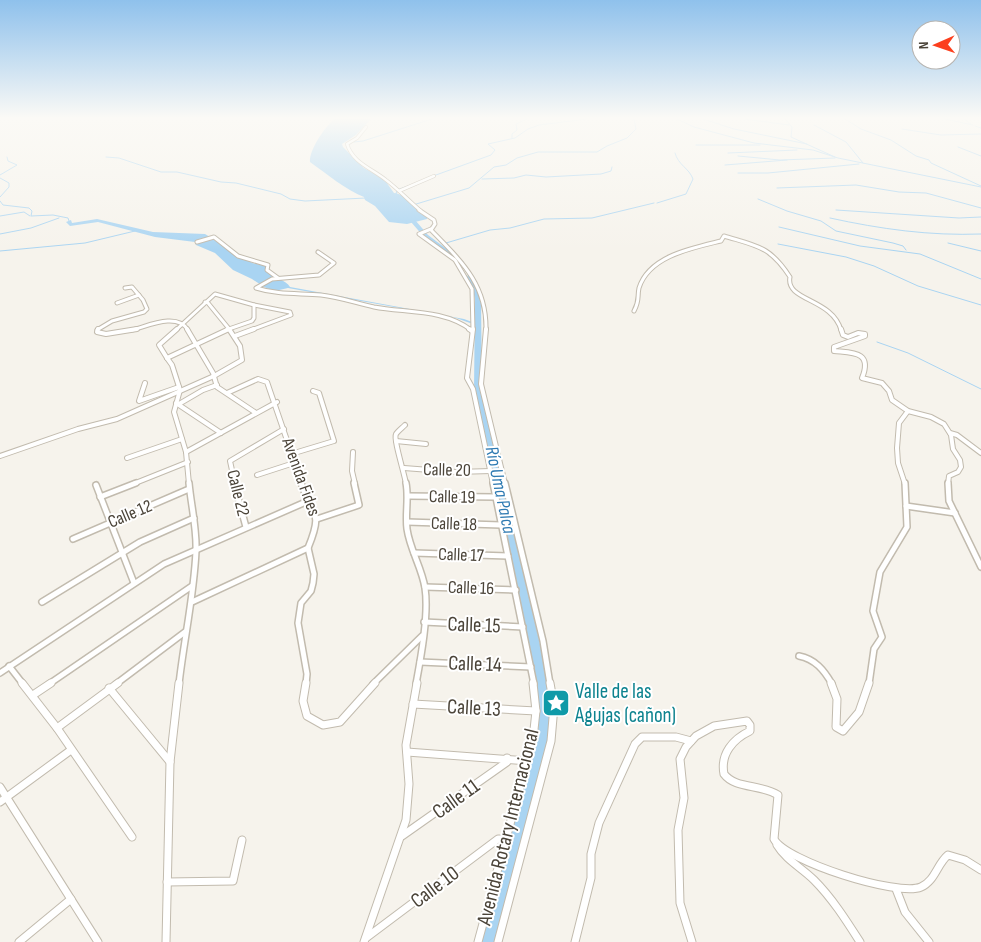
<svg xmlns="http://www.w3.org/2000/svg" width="981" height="942" viewBox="0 0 981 942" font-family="'Sofia Sans Condensed',sans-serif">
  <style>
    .water { fill: #a9d4f2 }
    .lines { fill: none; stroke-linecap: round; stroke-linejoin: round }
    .stream { stroke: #a9d4f2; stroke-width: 1 }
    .river { fill: #a9d4f2; fill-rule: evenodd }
    .street-far4-casing { stroke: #c2bbae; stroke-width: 4 }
    .street-far3-casing { stroke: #c2bbae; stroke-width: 5 }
    .street-far2-casing { stroke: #c2bbae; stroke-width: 6 }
    .street-far1-casing { stroke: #c2bbae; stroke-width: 8 }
    .street-casing { stroke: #c2bbae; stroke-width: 9 }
    .street-far4 { stroke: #fff; stroke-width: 2.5 }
    .street-far3 { stroke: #fff; stroke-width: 3 }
    .street-far2 { stroke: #fff; stroke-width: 4 }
    .street-far1 { stroke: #fff; stroke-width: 5 }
    .street { stroke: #fff; stroke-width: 7 }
    .labels { text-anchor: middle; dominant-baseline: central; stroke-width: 4; stroke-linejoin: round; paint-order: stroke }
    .street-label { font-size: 18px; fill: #4b4439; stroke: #fff }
    .water-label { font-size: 19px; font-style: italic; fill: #2e7ab2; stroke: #fff }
    .near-street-label { font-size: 21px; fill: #4b4439; stroke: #fff }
    .near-culture-label { font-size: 21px; fill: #0d838f; stroke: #fff; text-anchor: start }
  </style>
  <rect width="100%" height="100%" fill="#f6f3ec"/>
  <g class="water">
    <path d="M 334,119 L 371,119 L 356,135 L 342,144 L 343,147 L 364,168 L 384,179 L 394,193 C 406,194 419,209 427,217 L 427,219 L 407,224 L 389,222 L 375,206 L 365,200 L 364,197 C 346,190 327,174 310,162 C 309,150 325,127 334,119 Z"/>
    <path d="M 97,219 L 153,232 L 205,234 L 220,243 L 239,257 L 248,259 L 252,263 L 267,266 L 267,272 C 274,278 286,280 290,287 L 464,319 L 472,322 L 470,323 L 456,318 L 288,288 L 275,291 L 264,287 L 252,279 L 233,270 L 215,253 L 196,245 L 195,242 L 155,237 L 98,222 L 70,226 L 66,222 L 71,220 L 72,223 Z"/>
  </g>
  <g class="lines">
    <g class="stream">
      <path d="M 677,119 L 694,127 L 754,143 L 813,150 L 838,158 L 981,187"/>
      <path d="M 703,119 L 734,129 L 807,144"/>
      <path d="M 745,119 L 789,125"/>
      <path d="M 785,119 L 792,127 L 791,137 L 835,157"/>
      <path d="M 845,119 L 861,129 L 891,140 L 916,156 L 929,160 L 931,163 L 981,186"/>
      <path d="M 945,119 L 973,125"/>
      <path d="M 964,119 L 971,124"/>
      <path d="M 814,125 L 846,142 L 863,163"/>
      <path d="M 975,126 L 981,128"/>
      <path d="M 902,129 L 941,135 L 981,134"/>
      <path d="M 512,138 L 512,134 L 517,130 L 516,124 L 527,119"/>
      <path d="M 354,142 L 363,141 L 432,119"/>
      <path d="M 696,145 L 760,145"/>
      <path d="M 958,147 L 981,156"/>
      <path d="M 728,153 L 797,150"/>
      <path d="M 738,156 L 780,160 L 835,158"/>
      <path d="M 106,157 L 119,158 L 161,172 L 177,172 L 221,182 L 236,183 L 281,194 L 290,199 L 305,201 L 366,198"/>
      <path d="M 725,165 L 787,160"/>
      <path d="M 738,173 L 768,173 L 859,164"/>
      <path d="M 0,175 L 17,165 L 8,161 L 7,157"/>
      <path d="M 0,178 L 9,183 L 9,187 L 0,197"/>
      <path d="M 425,179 L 491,155 L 495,150 L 488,144 L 515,138 L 528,129 L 539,125 L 587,119"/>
      <path d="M 482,179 L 514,178 L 526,175 L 546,177 L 601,174 L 611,171 L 612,167"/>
      <path d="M 777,188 L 856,185 L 899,192 L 926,193 L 981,208"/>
      <path d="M 396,194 L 397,190 L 408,186"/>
      <path d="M 758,199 L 787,211 L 821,221 L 836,231 L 893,243 L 903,246 L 906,250"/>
      <path d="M 0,201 L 3,205 L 29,208 L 32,211 L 31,216 L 53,215 L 68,218 L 69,221"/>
      <path d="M 657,203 L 686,194 L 693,179 C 689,168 678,165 675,153"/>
      <path d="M 413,205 L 469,188 L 494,167 L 506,165 L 517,158 L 538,152 L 597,152 L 607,146 L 627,138 L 636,129 L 634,119"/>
      <path d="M 836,210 L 959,218 L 981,217"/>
      <path d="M 0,216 L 24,212 L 30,216"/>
      <path d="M 830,218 C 880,229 930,236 981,234"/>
      <path d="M 779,227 L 860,246 L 920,254 L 981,279"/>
      <path d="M 0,234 L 31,228 L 59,218"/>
      <path d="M 446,243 L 490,230 L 510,228 L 544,219 L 592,218 L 654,203"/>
      <path d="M 948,243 L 981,251"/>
      <path d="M 778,244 L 846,257 L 874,266 L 918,286 L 981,305"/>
      <path d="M 0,251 L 85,243 L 135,231"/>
      <path d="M 473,323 L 478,326"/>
      <path d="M 877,342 L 908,353 L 981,389"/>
    </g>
    <g class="river">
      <path d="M 405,213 L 409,213 L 428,235 L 464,262 L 464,264 L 460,264 L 424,237 L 405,215 Z"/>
      <path d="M 470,274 C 478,279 479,290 481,299 L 482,390 L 547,675 L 551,712 L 550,732 L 496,942 L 482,942 L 538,732 L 539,712 L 535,675 L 474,390 L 475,299 L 472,286 L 467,276 Z"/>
    </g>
    <g class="street-far4-casing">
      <g id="street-far4">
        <path d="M 366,127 L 357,138 L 347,144 C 353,163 371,168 386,180 C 398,189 409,201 421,211"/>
        <path d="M 399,191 L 434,176"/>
      </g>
    </g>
    <g class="street-far3-casing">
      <g id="street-far3">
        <path d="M 419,210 L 434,220 L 435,224 L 431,230 C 461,261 487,284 486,330"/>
        <path d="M 431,229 L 419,234 L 455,260 L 472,289 L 473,330"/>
        <path d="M 197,242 L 214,237 L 238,256 L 268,265 L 267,270 L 278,278"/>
        <path d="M 318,252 L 334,263 L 319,275 L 272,279 L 256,288 C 278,295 299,293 321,295 C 339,297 356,303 374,307 C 405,313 444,309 471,330"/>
        <path d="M 205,302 L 208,303 L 230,330"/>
        <path d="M 117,303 L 139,295"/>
        <path d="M 634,311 C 640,300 637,297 639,288 C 649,256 692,248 721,241 L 724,236 C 757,246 770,246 790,277 C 785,301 832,298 841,330"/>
        <path d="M 97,330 L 112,321 L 144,312 L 147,309 L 143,300 L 132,287 L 125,288"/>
        <path d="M 132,330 C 148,326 177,312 188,330"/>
        <path d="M 176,330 L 215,294 L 254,305 L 254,318 L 252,321 L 226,330"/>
        <path d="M 251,330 L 291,315 L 290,312 L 254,305"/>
      </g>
    </g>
    <g class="street-far2-casing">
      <g id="street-far2">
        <path d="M 98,329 L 97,332 L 106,334 L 137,329"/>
        <path d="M 187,329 L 213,373 L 217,387 L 256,413"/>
        <path d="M 469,329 L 472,331"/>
        <path d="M 473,329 L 467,378 L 473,389 L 493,484"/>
        <path d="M 486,329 L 481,384 L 505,484"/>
        <path d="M 841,329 L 843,335 L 848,337 L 858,333 L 865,334 L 865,336 L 834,347 L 834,351 C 852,353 873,351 862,378 L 882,383 L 889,391 L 892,400 L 908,411 L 931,417 L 944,424 L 951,435 L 953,449 L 960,460 L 961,467 L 958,472 L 949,476 L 948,484"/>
        <path d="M 235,336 L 254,329"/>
        <path d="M 167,358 L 172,365 L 180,390 L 174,412 L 186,452 L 189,484"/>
        <path d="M 167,358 L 159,345 L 177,329"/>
        <path d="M 167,358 L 229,329"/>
        <path d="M 145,383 L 139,401 L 179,387"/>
        <path d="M 227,393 L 258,379 L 267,382 L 302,484"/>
        <path d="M 176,403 L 221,433"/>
        <path d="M 179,404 L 203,390 L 217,385"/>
        <path d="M 405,425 C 402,428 398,431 396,434 C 393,439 405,475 406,484"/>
        <path d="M 950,433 L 957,435 L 981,453"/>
        <path d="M 396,441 L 426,444"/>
        <path d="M 186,452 L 277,402"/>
        <path d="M 353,452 L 352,471 L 355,484"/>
        <path d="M 291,454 L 334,441 L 319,393 L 313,391"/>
        <path d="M 0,456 L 78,429 L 117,419 L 214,376 L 242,360 L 240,346 L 229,329"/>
        <path d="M 127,458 L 182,439"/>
        <path d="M 404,468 L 456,472 L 491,471"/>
        <path d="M 257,475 L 294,463"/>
        <path d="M 133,484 L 188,462"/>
        <path d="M 235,484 L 230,461 L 284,429"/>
        <path d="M 905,484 L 898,463 L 897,448 L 899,423 L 908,411"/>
      </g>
    </g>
    <g class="street-far1-casing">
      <g id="street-far1">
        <path d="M 234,483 L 246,527"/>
        <path d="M 406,483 C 409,498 405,514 407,529 C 410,550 422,568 425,588 C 429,614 421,657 416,684"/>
        <path d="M 493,483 L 534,684"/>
        <path d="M 505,483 L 543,641 L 550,684"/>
        <path d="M 948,483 L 949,501 L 981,567"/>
        <path d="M 96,485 L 134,583"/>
        <path d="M 408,496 L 495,497"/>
        <path d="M 100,497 L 136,483"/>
        <path d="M 906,506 L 955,513"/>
        <path d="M 317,519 L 359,505 L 354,483"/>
        <path d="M 407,522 L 501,525"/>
        <path d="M 73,539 L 189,489"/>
        <path d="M 414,553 L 508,556"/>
        <path d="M 425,587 L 516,590"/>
        <path d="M 42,602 L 140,542 L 194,518"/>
        <path d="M 192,602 L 308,548 C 324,509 312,517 301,483"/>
        <path d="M 424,622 L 523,627"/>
        <path d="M 799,656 C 815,659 824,670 832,684"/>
        <path d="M 420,662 L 531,667"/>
        <path d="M 9,666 L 23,684"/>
        <path d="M 0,673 L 164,564 L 308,501"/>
        <path d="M 49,684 L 192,586"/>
        <path d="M 116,684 L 185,632"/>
        <path d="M 179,684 C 184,639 194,596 196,551 C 197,529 191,505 189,483"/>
        <path d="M 306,684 L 307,674 L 298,623 L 301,603 L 311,591 L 313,583 L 314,574 L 308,548"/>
        <path d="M 373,684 L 422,636"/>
        <path d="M 869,684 L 874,649 L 882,637 L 873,611 L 880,572 L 907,527 L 905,483"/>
      </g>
    </g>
    <g class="street-casing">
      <g id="street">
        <path d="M 22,683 L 57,728 L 132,837"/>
        <path d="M 306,683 L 303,701 L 307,716 L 323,725 L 340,722 L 375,683"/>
        <path d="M 831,683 L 837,699 L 836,727 L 843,731 L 859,712 L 869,683"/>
        <path d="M 109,688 L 170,762"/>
        <path d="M 33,695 L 51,683"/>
        <path d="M 413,704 L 536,711"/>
        <path d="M 57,728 L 118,683"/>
        <path d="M 407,752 L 528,761"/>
        <path d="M 0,787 L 98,942"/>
        <path d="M 0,802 L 71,750"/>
        <path d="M 402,836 L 507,762 L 507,758"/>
        <path d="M 777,845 C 786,860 802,868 814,880 C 832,898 846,920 860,942"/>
        <path d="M 167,882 L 233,881 L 242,840"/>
        <path d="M 896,889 L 905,912 L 929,942"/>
        <path d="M 366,938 L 498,839 L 506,839"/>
        <path d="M 19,942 L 71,899"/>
        <path d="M 166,942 L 170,762 L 179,683"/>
        <path d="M 364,942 L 406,820 L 409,784 L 406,745 L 417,683"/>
        <path d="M 478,942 L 533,739 L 536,711 L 533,683"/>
        <path d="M 498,942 L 551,741 L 554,706 L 550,683"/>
        <path d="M 575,942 L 591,878 L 591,854 L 599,823 L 635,744 L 642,737 L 676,737 L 691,741"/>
        <path d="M 692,942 L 680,903 L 678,830 L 684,798 L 680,759 L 686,747 L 696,736 L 714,726 L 747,721 L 750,725 L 750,731 C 733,739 720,754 724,774 C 735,789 761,784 778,795 L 774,839 C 785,861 898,897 921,887 C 935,881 937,864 948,855 L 965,860 L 981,870"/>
      </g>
    </g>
    <use href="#street-far4" class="street-far4"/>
    <use href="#street-far3" class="street-far3"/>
    <use href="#street-far2" class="street-far2"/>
    <use href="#street-far1" class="street-far1"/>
    <use href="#street" class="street"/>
  </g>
  <linearGradient id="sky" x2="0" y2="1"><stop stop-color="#8fc1ec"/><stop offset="0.47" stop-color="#fbfaf6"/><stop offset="1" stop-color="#fbfaf6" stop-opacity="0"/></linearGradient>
  <rect width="981" height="251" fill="url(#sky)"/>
  <defs>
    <g id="sight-square" transform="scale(1.4375)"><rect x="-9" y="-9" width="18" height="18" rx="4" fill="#0f9aa8" stroke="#fff"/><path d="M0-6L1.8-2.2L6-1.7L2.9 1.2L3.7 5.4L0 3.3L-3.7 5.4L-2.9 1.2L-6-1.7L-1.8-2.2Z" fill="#fff"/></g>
  </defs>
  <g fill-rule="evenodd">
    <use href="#sight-square" x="556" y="703"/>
  </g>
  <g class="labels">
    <g class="street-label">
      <text transform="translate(447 470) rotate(1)">Calle 20</text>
      <text transform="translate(301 477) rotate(70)">Avenida Fides</text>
      <text transform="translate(238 493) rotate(76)">Calle 22</text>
      <text transform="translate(452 497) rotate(1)">Calle 19</text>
      <text transform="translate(130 514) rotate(-23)">Calle 12</text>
      <text transform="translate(454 524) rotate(2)">Calle 18</text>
      <text transform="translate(461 555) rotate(2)">Calle 17</text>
      <text transform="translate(471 588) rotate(2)">Calle 16</text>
    </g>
    <g class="water-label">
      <text transform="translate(500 490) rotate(78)">Río Uma Palca</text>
    </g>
    <g class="near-street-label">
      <text transform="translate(474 625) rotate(2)">Calle 15</text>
      <text transform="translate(475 664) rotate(2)">Calle 14</text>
      <text transform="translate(474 708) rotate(3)">Calle 13</text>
      <text transform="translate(456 799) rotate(-36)">Calle 11</text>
      <text transform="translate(508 827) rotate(-76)">Avenida Rotary Internacional</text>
      <text transform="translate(435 887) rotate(-37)">Calle 10</text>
    </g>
    <g class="near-culture-label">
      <text x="575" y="691">Valle de las<tspan x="575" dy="24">Agujas (cañon)</tspan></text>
    </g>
  </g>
  <g transform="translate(936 45) rotate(268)"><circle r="24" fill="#ffffff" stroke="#b7b4b0"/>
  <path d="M0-4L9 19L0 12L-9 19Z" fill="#fc3f1d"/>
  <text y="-8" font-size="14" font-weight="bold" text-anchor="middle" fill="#4b4439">N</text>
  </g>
</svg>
